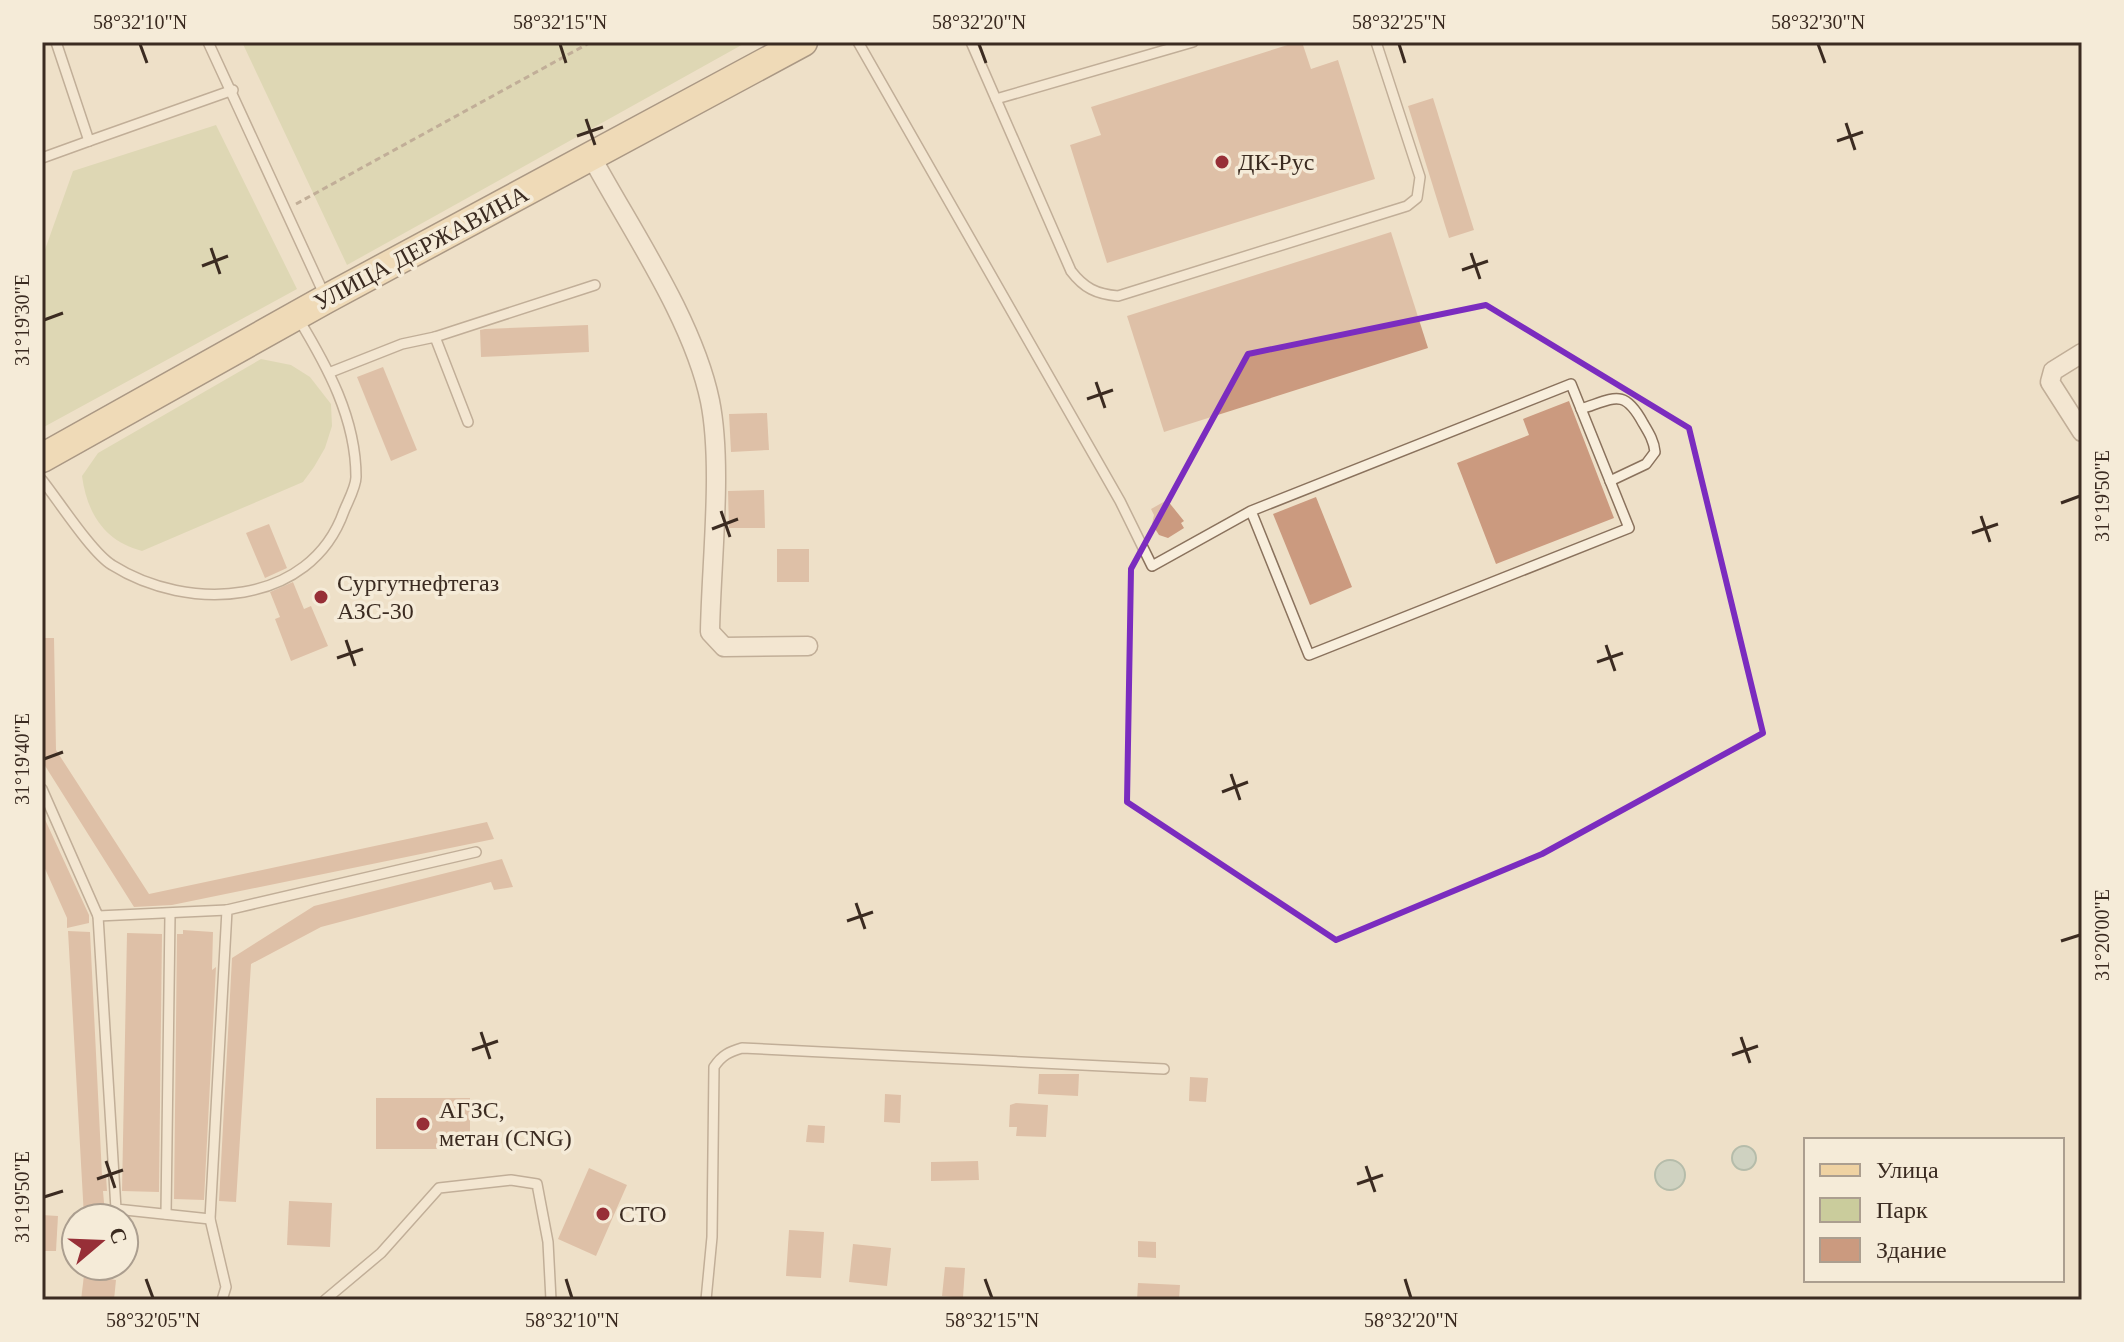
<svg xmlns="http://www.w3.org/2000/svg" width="2124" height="1342" viewBox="0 0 2124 1342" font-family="'Times New Roman',serif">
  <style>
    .green { fill: #cacc9c }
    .water { fill: #a9c2b9; stroke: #709186; stroke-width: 2 }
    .building { fill: #cb9a7f }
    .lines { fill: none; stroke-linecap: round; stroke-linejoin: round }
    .lane-casing { stroke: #8a725d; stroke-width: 12 }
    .street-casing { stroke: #8a725d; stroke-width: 21 }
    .primary-casing { stroke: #584131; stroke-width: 31 }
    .path { stroke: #8a725d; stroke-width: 3; stroke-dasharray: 6 4; stroke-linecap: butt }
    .lane { stroke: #f8eedc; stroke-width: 9 }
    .street { stroke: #f8eedc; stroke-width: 18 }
    .primary { stroke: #efd2a2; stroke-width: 28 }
    .marked { fill: none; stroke: #7b2cbf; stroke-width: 6; stroke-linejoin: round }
    .ticks { fill: none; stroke: #3b2b21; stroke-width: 3 }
    .poi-dot { fill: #972f37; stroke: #f5ebd8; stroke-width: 3 }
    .labels { text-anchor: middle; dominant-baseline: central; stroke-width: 7; stroke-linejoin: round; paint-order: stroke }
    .poi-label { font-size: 24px; fill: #3b2b21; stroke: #f5ebd8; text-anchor: start }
    .street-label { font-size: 24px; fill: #3b2b21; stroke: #f5ebd8 }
    .neatline { fill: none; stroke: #3b2b21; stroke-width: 3 }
    .ticks-label { font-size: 20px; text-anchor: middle; fill: #3b2b21 }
  </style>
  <rect width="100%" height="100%" fill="#eee0c8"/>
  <g class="green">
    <path d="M 242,42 L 747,42 L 347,265 Z"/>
    <path d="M 216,125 L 297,289 L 42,428 L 42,258 L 73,171 Z"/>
    <path d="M 261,359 L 291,365 L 310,377 L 331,404 L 332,426 L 325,448 L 314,467 L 303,482 L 142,551 C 104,541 87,513 82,476 L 98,453 Z"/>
  </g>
  <g class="water">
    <circle cx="1744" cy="1158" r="12"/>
    <circle cx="1670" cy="1175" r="15"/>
  </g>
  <g class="building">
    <path d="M 1297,42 L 1302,42 L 1311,69 L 1338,60 L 1375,179 L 1107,263 L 1070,145 L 1101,135 L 1091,107 Z"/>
    <path d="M 1433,98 L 1474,230 L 1449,238 L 1408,106 Z"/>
    <path d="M 1391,232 L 1428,348 L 1164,432 L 1127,316 Z"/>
    <path d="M 588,325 L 589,352 L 481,357 L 480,330 L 485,329 Z"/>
    <path d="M 383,367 L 417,450 L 391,461 L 357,377 Z"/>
    <path d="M 1569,401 L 1614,518 L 1496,564 L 1457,463 L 1529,435 L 1523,419 Z"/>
    <path d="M 767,413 L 769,450 L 731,452 L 729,414 Z"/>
    <path d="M 764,490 L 765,528 L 729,528 L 728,491 Z"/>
    <path d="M 1316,497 L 1352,587 L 1310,605 L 1273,514 Z"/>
    <path d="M 1167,500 L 1184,521 L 1181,523 L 1184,528 L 1168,538 L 1159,535 L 1152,524 L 1154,515 L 1151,509 Z"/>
    <path d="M 269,524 L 287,568 L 265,578 L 246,533 Z"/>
    <rect x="777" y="549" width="32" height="33"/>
    <path d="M 293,582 L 304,609 L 311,606 L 328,646 L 291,661 L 275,619 L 280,617 L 270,592 Z"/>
    <path d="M 42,638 L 54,638 L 56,750 L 149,894 L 487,822 L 494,839 L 172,905 L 134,907 L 42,761 Z"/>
    <path d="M 42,813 L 89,915 L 89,923 L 67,928 L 67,918 L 42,862 Z"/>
    <path d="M 502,859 L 513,887 L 494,890 L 491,882 L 321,927 L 251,964 L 236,1202 L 219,1201 L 232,958 L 314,906 Z"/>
    <path d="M 183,930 L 213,932 L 212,970 L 216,967 L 204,1200 L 174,1199 L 177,934 L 183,934 Z"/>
    <path d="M 68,931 L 90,932 L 102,1175 L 106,1175 L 107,1191 L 103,1191 L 105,1214 L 84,1217 Z"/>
    <path d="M 127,933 L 162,934 L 159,1192 L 122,1191 Z"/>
    <path d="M 1039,1074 L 1079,1074 L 1078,1096 L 1038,1094 Z"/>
    <path d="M 1190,1077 L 1208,1078 L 1206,1102 L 1189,1101 Z"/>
    <path d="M 885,1094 L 901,1095 L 900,1123 L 884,1122 Z"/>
    <rect x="376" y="1098" width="94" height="51"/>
    <path d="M 1016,1103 L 1048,1105 L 1046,1137 L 1016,1136 L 1017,1127 L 1009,1127 L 1010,1105 Z"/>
    <path d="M 808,1125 L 825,1126 L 824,1143 L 806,1142 Z"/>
    <path d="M 978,1161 L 979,1180 L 931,1181 L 931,1162 Z"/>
    <path d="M 589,1168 L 627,1185 L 596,1256 L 558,1239 Z"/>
    <path d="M 289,1201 L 332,1203 L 330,1247 L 287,1245 Z"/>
    <path d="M 42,1215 L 58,1216 L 56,1251 L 42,1251 Z"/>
    <path d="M 789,1230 L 824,1232 L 821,1278 L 786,1276 Z"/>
    <path d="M 1138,1241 L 1156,1242 L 1156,1258 L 1138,1257 Z"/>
    <path d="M 853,1244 L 891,1248 L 887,1286 L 849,1282 Z"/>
    <path d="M 945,1267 L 965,1268 L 963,1298 L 942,1296 Z"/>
    <path d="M 84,1275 L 116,1280 L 114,1300 L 81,1300 Z"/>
    <path d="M 1138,1283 L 1180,1285 L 1179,1300 L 1137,1300 Z"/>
  </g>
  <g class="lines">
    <g class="lane-casing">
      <g id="lane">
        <path d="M 56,42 L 89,141 L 233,90"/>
        <path d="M 208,42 L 325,296"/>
        <path d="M 858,42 L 1120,501 L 1152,566 L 1251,511 L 1571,384 L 1629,528 L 1309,655 L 1251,511"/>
        <path d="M 971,42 L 1071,271 C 1084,288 1096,294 1118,296 L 1407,206 L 1417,198 L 1420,177 L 1376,42"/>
        <path d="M 996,99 L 1193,42"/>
        <path d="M 42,158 L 89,141"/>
        <path d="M 435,337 L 595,285"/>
        <path d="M 331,372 L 402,344 L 435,337 L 468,422"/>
        <path d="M 1581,409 C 1615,398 1624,388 1643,423 C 1649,433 1654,441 1655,452 L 1646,464 L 1610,481"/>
        <path d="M 42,480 C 58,500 92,553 112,565 C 188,613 310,607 344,511 C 348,501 356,487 356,477 C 356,418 327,366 298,318"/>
        <path d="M 42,789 L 98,916 L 227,910"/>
        <path d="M 98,916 L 116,1209 L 210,1219"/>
        <path d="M 166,1214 L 170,915"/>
        <path d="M 222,1300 L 226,1287 L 210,1219 L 227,910 L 476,852"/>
        <path d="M 325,1300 L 381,1253 L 439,1188 L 511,1180 L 537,1184 L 548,1242 L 551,1300"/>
        <path d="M 706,1300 L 712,1237 L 714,1067 C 722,1055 729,1052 742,1048 L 1164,1069"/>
      </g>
    </g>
    <g class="street-casing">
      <g id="street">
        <path d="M 591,156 C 631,230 693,319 710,401 C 723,466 711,564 710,632 L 724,647 L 808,646"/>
        <path d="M 2082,353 L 2053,371 L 2050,382 L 2082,432"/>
      </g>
    </g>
    <g class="primary-casing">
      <path id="primary" d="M 42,458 L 326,299 L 803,42"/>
    </g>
    <path class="path" d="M 296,204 L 591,42"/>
    <use href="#lane" class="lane"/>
    <use href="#street" class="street"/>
    <use href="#primary" class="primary"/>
  </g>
  <path d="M0 0H2124V1342H0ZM 1486,305 L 1689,428 L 1763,733 L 1542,854 L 1336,940 L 1127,802 L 1131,569 L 1248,354 Z" fill="#eee0c8" fill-opacity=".55" fill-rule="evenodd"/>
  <path class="marked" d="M 1486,305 L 1689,428 L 1763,733 L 1542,854 L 1336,940 L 1127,802 L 1131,569 L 1248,354 Z"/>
  <path class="ticks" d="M 140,44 L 147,63M 560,44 L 566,63M 979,44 L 986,63M 1399,44 L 1405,63M 1818,44 L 1825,63M 586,119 L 595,145M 1846,123 L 1855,150M 577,136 L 603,127M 1837,141 L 1863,132M 211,248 L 220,274M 1471,253 L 1480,279M 202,266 L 228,256M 1462,270 L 1488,261M 44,320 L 63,313M 1096,382 L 1105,408M 1087,399 L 1113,390M 2061,503 L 2080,496M 721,511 L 730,537M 1981,516 L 1990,542M 712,529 L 738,519M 1972,533 L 1998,524M 346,640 L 355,666M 1606,645 L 1615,671M 337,658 L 363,649M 1597,662 L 1623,653M 44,759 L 63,752M 1231,774 L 1240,800M 1222,792 L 1248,782M 856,903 L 865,929M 847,921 L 873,912M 2061,941 L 2080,935M 481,1032 L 490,1059M 1741,1037 L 1750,1063M 472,1050 L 498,1041M 1732,1055 L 1758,1046M 106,1161 L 115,1188M 1366,1166 L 1375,1192M 97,1179 L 123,1170M 1357,1184 L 1383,1175M 44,1197 L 63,1191M 146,1279 L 153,1298M 566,1279 L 572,1298M 985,1279 L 992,1298M 1405,1279 L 1411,1298"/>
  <g class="poi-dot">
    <circle cx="1222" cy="162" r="8"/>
    <circle cx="321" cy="597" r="8"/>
    <circle cx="423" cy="1124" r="8"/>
    <circle cx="603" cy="1214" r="8"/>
  </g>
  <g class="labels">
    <g class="poi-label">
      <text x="1238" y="162">ДК-Рус</text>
      <text x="337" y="583">Сургутнефтегаз<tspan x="337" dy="28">АЗС-30</tspan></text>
      <text x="439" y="1110">АГЗС,<tspan x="439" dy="28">метан (CNG)</tspan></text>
      <text x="619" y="1214">СТО</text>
    </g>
    <g class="street-label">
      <text transform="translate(421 248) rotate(-28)">УЛИЦА ДЕРЖАВИНА</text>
    </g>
  </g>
  <rect width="2124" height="1342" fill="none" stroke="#f5ebd8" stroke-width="88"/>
  <rect x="1804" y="1138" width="260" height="144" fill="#f5ebd8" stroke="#ab9e8f" stroke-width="2"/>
  <rect x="1820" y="1164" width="40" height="12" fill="#efd2a2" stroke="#ab9e8f" stroke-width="2"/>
  <text x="1876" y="1178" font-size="24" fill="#3b2b21">Улица</text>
  <rect x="1820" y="1198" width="40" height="24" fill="#cacc9c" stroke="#ab9e8f" stroke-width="2"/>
  <text x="1876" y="1218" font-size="24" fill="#3b2b21">Парк</text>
  <rect x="1820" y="1238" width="40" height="24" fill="#cb9a7f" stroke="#ab9e8f" stroke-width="2"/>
  <text x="1876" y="1258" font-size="24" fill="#3b2b21">Здание</text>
  <g transform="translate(100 1242) rotate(71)"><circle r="38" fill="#f5ebd8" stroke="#ab9e8f" stroke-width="2"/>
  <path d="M0-6L14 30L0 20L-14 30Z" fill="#972f37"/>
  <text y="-12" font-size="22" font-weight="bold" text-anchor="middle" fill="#3b2b21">С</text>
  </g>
  <rect x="44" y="44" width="2036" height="1254" class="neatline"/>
  <g class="ticks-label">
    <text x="140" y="29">58°32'10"N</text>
    <text x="560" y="29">58°32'15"N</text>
    <text x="979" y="29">58°32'20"N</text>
    <text x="1399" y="29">58°32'25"N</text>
    <text x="1818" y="29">58°32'30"N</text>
    <text transform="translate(22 320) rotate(-90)" y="7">31°19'30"E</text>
    <text transform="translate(2102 496) rotate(-90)" y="7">31°19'50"E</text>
    <text transform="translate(22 759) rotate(-90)" y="7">31°19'40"E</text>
    <text transform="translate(2102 935) rotate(-90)" y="7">31°20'00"E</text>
    <text transform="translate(22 1197) rotate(-90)" y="7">31°19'50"E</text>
    <text x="153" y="1327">58°32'05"N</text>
    <text x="572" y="1327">58°32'10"N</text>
    <text x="992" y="1327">58°32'15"N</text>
    <text x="1411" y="1327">58°32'20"N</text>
  </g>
</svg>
